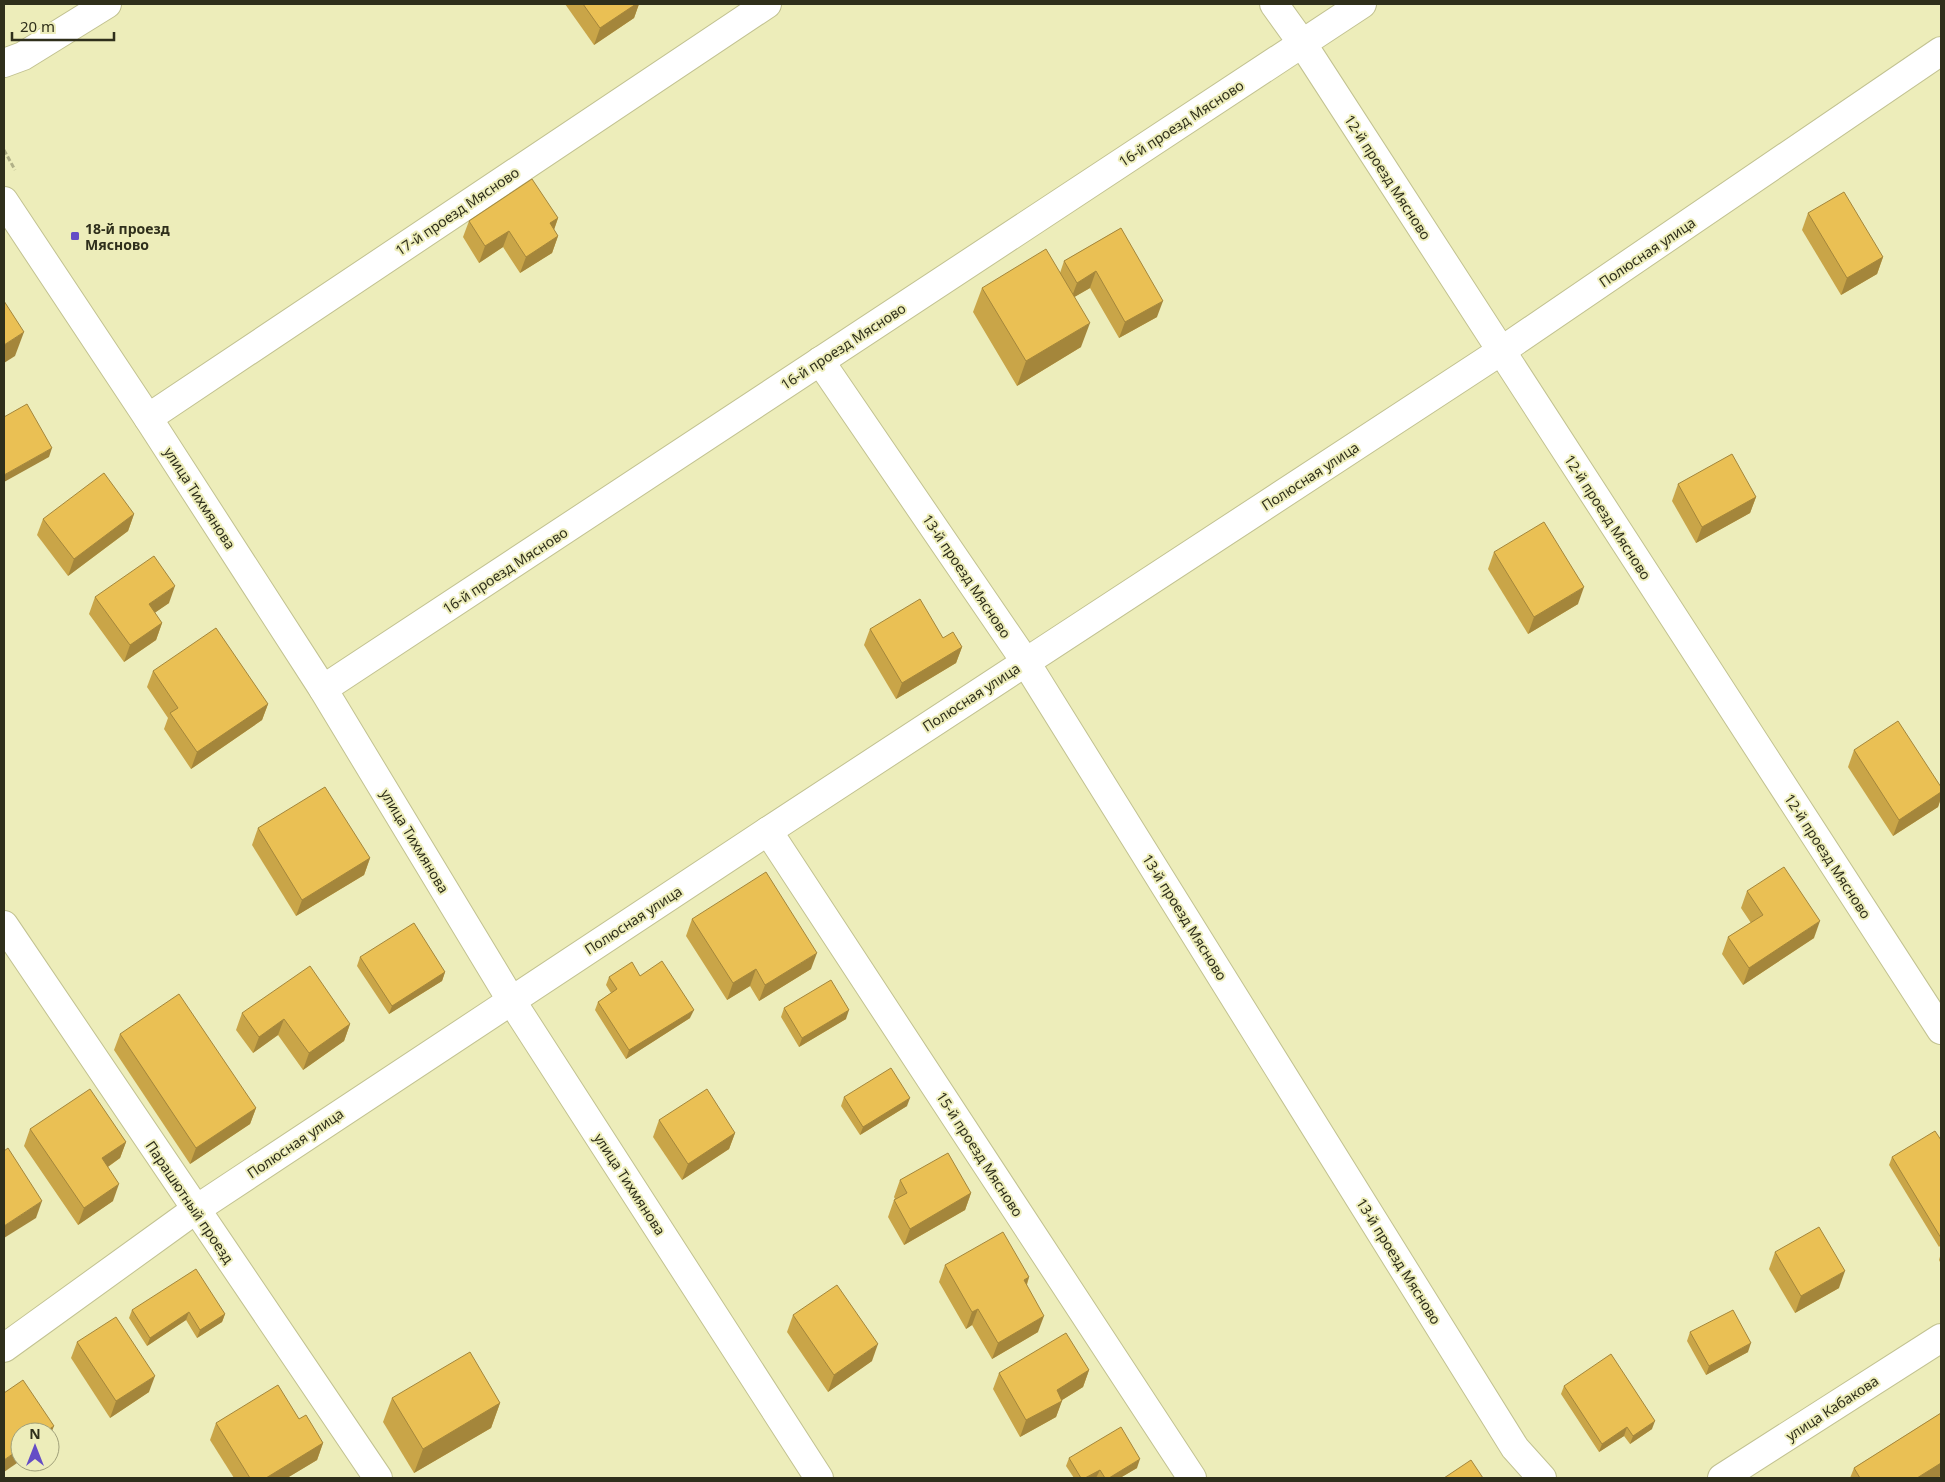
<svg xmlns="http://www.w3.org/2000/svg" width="1945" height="1482" viewBox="0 0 1945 1482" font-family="'Noto Sans',sans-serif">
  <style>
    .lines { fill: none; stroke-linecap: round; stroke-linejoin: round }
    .minor-casing { stroke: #c2c291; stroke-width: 30 }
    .path { stroke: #b1b188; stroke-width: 3; stroke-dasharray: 5 2.5; stroke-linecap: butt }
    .minor { stroke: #fff; stroke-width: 28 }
    .wall { fill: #c9a548 }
    .shaded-wall { fill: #a4863b }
    .building { fill: #eac054; stroke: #a4863b }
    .poi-dot { fill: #654dc6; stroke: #ededba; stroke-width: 2 }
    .labels { text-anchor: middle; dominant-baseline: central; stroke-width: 4; stroke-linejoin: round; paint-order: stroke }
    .street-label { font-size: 14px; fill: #2f2f1b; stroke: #ededba }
    .poi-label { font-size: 14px; font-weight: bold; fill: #2f2f1b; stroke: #ededba; text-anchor: start }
  </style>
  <rect width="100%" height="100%" fill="#ededba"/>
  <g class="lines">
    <g class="minor-casing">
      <g id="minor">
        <path d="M 1274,4 L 1302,43 L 1941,1030"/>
        <path d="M 4,63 L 23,56 L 107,4"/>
        <path d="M 4,201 L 148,418 L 323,689 L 511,1000 L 819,1478"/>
        <path d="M 820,361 L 1025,661 L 1515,1448 L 1542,1478"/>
        <path d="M 148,418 L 767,4"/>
        <path d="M 323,689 L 1362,4"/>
        <path d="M 768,831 L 1192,1478"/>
        <path d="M 4,925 L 378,1478"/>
        <path d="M 4,1348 L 195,1210 L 768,831 L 1501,351 L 1941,51"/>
        <path d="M 1722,1478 L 1941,1338"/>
      </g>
    </g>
    <path class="path" d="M 4,150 L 15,170"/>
    <use href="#minor" class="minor"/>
  </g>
  <g class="wall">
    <path d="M 565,4 L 639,4 L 634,18 L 594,45 Z"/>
    <path d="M 1808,213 L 1883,257 L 1877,274 L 1841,295 L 1802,230 Z"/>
    <path d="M 558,218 L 554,230 L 558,236 L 552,253 L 520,273 L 503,247 L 479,263 L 463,237 L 469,221 Z"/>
    <path d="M 1121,228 L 1157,317 L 1119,338 L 1090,288 L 1074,297 L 1081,347 L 1017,386 L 973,312 L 982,288 L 1060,273 L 1064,261 Z"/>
    <path d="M 1678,484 L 1756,497 L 1750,513 L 1696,543 L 1672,501 Z"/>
    <path d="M 134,514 L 128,531 L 68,576 L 37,535 L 43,519 Z"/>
    <path d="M 1494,552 L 1578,604 L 1528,634 L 1488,569 Z"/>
    <path d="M 95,597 L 169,603 L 154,613 L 162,623 L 156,640 L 124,662 L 89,614 Z"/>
    <path d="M 870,629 L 962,647 L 956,663 L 896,699 L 864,645 Z"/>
    <path d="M 153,671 L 268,704 L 262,720 L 191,769 L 164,729 L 168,718 L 147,687 Z"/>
    <path d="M 1854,750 L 1941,787 L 1941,798 L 1938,807 L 1893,836 L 1848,767 Z"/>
    <path d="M 258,828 L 370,858 L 364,875 L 296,916 L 252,845 Z"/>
    <path d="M 1747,891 L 1814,938 L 1743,985 L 1722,954 L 1728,937 L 1751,923 L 1741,908 Z"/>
    <path d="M 692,919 L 811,969 L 759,1001 L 750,986 L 727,1000 L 686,936 Z"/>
    <path d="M 360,957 L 445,972 L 442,981 L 389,1014 L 357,966 Z"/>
    <path d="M 640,976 L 690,1018 L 626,1059 L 595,1010 L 598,1002 L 611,993 L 606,985 L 609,977 Z"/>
    <path d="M 784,1008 L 846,1019 L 799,1047 L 781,1017 Z"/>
    <path d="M 242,1013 L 350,1024 L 344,1041 L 303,1070 L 278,1035 L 253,1053 L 236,1030 Z"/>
    <path d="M 120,1034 L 256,1108 L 250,1124 L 190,1164 L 114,1050 Z"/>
    <path d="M 844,1097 L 907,1106 L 860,1135 L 841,1106 Z"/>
    <path d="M 659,1120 L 735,1133 L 729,1149 L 682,1180 L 653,1137 Z"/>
    <path d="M 30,1129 L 126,1142 L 120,1158 L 108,1167 L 113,1201 L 78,1225 L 24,1146 Z"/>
    <path d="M 1941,1140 L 1941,1245 L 1939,1247 L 1889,1165 L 1892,1157 Z"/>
    <path d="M 900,1180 L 971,1193 L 965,1210 L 904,1245 L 888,1217 L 894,1200 L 895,1199 L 894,1197 Z"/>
    <path d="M 1775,1252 L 1839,1288 L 1795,1313 L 1769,1269 Z"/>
    <path d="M 1941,1253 L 1941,1264 L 1939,1260 Z"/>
    <path d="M 945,1265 L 1029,1277 L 1027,1285 L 1038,1332 L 992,1359 L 972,1325 L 966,1329 L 939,1282 Z"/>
    <path d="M 132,1310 L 225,1314 L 222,1322 L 197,1338 L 186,1320 L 147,1346 L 129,1318 Z"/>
    <path d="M 793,1315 L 872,1361 L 828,1392 L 787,1332 Z"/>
    <path d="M 1690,1332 L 1748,1352 L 1706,1375 L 1687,1341 Z"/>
    <path d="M 77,1342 L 149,1392 L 110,1418 L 71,1358 Z"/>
    <path d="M 1089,1370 L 1083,1387 L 1062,1400 L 1056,1417 L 1020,1437 L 993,1389 L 999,1373 Z"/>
    <path d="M 1564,1386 L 1652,1429 L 1630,1444 L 1624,1436 L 1599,1452 L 1561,1394 Z"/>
    <path d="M 392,1398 L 500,1403 L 491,1428 L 414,1473 L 383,1422 Z"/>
    <path d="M 1941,1413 L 1941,1476 L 1937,1478 L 1850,1478 L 1854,1468 Z"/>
    <path d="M 299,1419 L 323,1443 L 317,1460 L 287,1478 L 234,1478 L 210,1440 L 216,1423 Z"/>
    <path d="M 1069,1458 L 1137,1468 L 1120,1478 L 1074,1478 L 1066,1466 Z"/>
  </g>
  <g class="shaded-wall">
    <path d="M 636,4 L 639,4 L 634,18 L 594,45 L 600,28 Z"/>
    <path d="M 558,218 L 552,235 L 550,223 Z"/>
    <path d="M 509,231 L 503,247 L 479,263 L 485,246 Z"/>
    <path d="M 558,236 L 552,253 L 520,273 L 526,257 Z"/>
    <path d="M 1883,257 L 1877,274 L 1841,295 L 1847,278 Z"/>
    <path d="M 1096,271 L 1090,288 L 1071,299 L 1077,283 Z"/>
    <path d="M 1163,301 L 1157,317 L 1119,338 L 1125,322 Z"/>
    <path d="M 1090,323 L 1081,347 L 1017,386 L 1026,361 Z"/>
    <path d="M 24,332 L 15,356 L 4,363 L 4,345 Z"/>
    <path d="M 52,448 L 49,457 L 4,482 L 4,475 Z"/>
    <path d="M 1756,497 L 1750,513 L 1696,543 L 1702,527 Z"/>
    <path d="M 134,514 L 128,531 L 68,576 L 74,559 Z"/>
    <path d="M 175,586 L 169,603 L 143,621 L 149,604 Z"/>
    <path d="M 1584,587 L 1578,604 L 1528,634 L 1534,617 Z"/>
    <path d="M 162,623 L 156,640 L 124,662 L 130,645 Z"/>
    <path d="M 962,647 L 956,663 L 896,699 L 902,683 Z"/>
    <path d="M 268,704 L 262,720 L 191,769 L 197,752 Z"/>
    <path d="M 1941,792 L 1941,798 L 1938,807 L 1893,836 L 1899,820 Z"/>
    <path d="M 370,858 L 364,875 L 296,916 L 302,900 Z"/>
    <path d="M 1820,921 L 1814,938 L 1743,985 L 1749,968 Z"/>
    <path d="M 817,953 L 811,969 L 759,1001 L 765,985 Z"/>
    <path d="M 756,969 L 750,986 L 727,1000 L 733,983 Z"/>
    <path d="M 445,972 L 442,981 L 389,1014 L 392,1006 Z"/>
    <path d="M 694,1010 L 690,1018 L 626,1059 L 629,1050 Z"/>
    <path d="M 849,1010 L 846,1019 L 799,1047 L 802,1038 Z"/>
    <path d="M 284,1019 L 278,1035 L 253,1053 L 259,1037 Z"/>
    <path d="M 350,1024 L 344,1041 L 303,1070 L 309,1053 Z"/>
    <path d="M 910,1098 L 907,1106 L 860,1135 L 863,1127 Z"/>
    <path d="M 256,1108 L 250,1124 L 190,1164 L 196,1148 Z"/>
    <path d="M 735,1133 L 729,1149 L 682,1180 L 688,1164 Z"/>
    <path d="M 126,1142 L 120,1158 L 96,1175 L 102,1158 Z"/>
    <path d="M 119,1184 L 113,1201 L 78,1225 L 84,1208 Z"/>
    <path d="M 971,1193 L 965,1210 L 904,1245 L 910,1229 Z"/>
    <path d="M 42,1201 L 36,1218 L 4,1238 L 4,1226 Z"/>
    <path d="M 1845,1271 L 1839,1288 L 1795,1313 L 1801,1296 Z"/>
    <path d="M 1029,1277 L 1023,1294 L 1024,1280 Z"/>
    <path d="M 978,1309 L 972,1325 L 966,1329 L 972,1312 Z"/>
    <path d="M 189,1312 L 186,1320 L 147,1346 L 150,1338 Z"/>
    <path d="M 225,1314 L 222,1322 L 197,1338 L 200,1330 Z"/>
    <path d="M 1044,1316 L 1038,1332 L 992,1359 L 998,1343 Z"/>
    <path d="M 1751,1343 L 1748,1352 L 1706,1375 L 1709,1366 Z"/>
    <path d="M 878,1344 L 872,1361 L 828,1392 L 834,1375 Z"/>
    <path d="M 1089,1370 L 1083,1387 L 1051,1407 L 1057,1390 Z"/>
    <path d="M 155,1376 L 149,1392 L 110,1418 L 116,1401 Z"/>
    <path d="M 1062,1401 L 1056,1417 L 1020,1437 L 1026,1420 Z"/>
    <path d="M 500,1403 L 491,1428 L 414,1473 L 423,1449 Z"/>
    <path d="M 1655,1421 L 1652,1429 L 1630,1444 L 1633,1436 Z"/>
    <path d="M 54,1426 L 50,1436 L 50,1432 L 45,1432 Z"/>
    <path d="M 1627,1427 L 1624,1436 L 1599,1452 L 1602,1444 Z"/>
    <path d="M 323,1443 L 317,1460 L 287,1478 L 266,1478 Z"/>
    <path d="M 20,1449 L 20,1461 L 4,1472 L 4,1460 Z"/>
    <path d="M 1140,1459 L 1137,1468 L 1120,1478 L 1109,1478 Z"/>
    <path d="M 1941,1463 L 1941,1476 L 1937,1478 L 1917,1478 Z"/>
    <path d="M 1100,1470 L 1096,1478 L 1085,1478 Z"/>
  </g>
  <g class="building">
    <path d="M 583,4 L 636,4 L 600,28 Z"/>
    <path d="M 532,179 L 558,218 L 550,223 L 558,236 L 526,257 L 509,231 L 485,246 L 469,221 Z"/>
    <path d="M 1844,192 L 1883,257 L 1847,278 L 1808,213 Z"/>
    <path d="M 1121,228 L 1163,301 L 1125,322 L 1096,271 L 1077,283 L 1064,261 Z"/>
    <path d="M 1046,249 L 1090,323 L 1026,361 L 982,288 Z"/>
    <path d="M 4,301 L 24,332 L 4,345 Z"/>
    <path d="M 27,404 L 52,448 L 4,475 L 4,417 Z"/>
    <path d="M 1732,454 L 1756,497 L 1702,527 L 1678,484 Z"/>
    <path d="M 104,473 L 134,514 L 74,559 L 43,519 Z"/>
    <path d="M 1544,522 L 1584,587 L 1534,617 L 1494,552 Z"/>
    <path d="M 154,556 L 175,586 L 149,604 L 162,623 L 130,645 L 95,597 Z"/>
    <path d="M 920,599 L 943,638 L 953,632 L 962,647 L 902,683 L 870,629 Z"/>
    <path d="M 216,628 L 268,704 L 197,752 L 170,713 L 178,708 L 153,671 Z"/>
    <path d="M 1898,721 L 1941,787 L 1941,792 L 1899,820 L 1854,750 Z"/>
    <path d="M 325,787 L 370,858 L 302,900 L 258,828 Z"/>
    <path d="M 1784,867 L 1820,921 L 1749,968 L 1728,937 L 1763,915 L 1747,891 Z"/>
    <path d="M 766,872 L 817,953 L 765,985 L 756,969 L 733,983 L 692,919 Z"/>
    <path d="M 414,923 L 445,972 L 392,1006 L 360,957 Z"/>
    <path d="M 662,961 L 694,1010 L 629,1050 L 598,1002 L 617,989 L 609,977 L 632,962 L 640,976 Z"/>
    <path d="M 310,966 L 350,1024 L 309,1053 L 284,1019 L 259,1037 L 242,1013 Z"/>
    <path d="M 831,980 L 849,1010 L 802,1038 L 784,1008 Z"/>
    <path d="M 179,994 L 256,1108 L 196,1148 L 120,1034 Z"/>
    <path d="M 891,1068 L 910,1098 L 863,1127 L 844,1097 Z"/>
    <path d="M 90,1089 L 126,1142 L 102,1158 L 119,1184 L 84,1208 L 30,1129 Z"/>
    <path d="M 707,1089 L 735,1133 L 688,1164 L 659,1120 Z"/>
    <path d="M 1935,1131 L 1941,1140 L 1941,1238 L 1892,1157 Z"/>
    <path d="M 8,1148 L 42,1201 L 4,1226 L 4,1151 Z"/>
    <path d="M 948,1153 L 971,1193 L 910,1229 L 894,1200 L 907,1193 L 900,1180 Z"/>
    <path d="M 1819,1227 L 1845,1271 L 1801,1296 L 1775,1252 Z"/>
    <path d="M 1003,1232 L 1029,1277 L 1024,1280 L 1044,1316 L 998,1343 L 978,1309 L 972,1312 L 945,1265 Z"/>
    <path d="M 196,1269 L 225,1314 L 200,1330 L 189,1312 L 150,1338 L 132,1310 Z"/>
    <path d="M 837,1285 L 878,1344 L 834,1375 L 793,1315 Z"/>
    <path d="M 1733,1310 L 1751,1343 L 1709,1366 L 1690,1332 Z"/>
    <path d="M 116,1317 L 155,1376 L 116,1401 L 77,1342 Z"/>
    <path d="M 1066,1333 L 1089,1370 L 1057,1390 L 1062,1401 L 1026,1420 L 999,1373 Z"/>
    <path d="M 470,1352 L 500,1403 L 423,1449 L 392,1398 Z"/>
    <path d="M 1611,1354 L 1655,1421 L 1633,1436 L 1627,1427 L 1602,1444 L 1564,1386 Z"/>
    <path d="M 23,1380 L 54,1426 L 45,1432 L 20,1432 L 20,1449 L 4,1460 L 4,1393 Z"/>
    <path d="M 278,1385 L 299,1419 L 306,1415 L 323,1443 L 266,1478 L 250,1478 L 216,1423 Z"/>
    <path d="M 1941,1413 L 1941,1463 L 1917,1478 L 1860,1478 L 1854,1468 Z"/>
    <path d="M 1121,1427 L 1140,1459 L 1109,1478 L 1105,1478 L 1100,1470 L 1085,1478 L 1081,1478 L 1069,1458 Z"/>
    <path d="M 1471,1460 L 1483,1478 L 1444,1478 Z"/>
  </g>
  <rect class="poi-dot" x="70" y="231" width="10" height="10" rx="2.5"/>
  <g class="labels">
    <g class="street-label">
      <text transform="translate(1181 123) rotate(-33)">16-й проезд Мясново</text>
      <text transform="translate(1388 177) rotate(57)">12-й проезд Мясново</text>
      <text transform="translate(457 211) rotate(-34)">17-й проезд Мясново</text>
      <text transform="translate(1647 252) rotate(-34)">Полюсная улица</text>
      <text transform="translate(843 346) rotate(-33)">16-й проезд Мясново</text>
      <text transform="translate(1310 476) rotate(-33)">Полюсная улица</text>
      <text transform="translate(200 498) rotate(57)">улица Тихмянова</text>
      <text transform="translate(1608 517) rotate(57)">12-й проезд Мясново</text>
      <text transform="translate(505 570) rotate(-33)">16-й проезд Мясново</text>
      <text transform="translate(967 576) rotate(56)">13-й проезд Мясново</text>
      <text transform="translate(971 697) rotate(-33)">Полюсная улица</text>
      <text transform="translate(415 841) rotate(59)">улица Тихмянова</text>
      <text transform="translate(1828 856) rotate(57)">12-й проезд Мясново</text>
      <text transform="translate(1185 917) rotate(58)">13-й проезд Мясново</text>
      <text transform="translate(633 920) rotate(-33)">Полюсная улица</text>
      <text transform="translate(295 1143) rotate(-34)">Полюсная улица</text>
      <text transform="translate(980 1154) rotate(57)">15-й проезд Мясново</text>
      <text transform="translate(630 1184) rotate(57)">улица Тихмянова</text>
      <text transform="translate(190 1202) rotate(56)">Парашютный проезд</text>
      <text transform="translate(1399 1261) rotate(58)">13-й проезд Мясново</text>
      <text transform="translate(1832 1408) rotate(-33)">улица Кабакова</text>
    </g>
    <g class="poi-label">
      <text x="85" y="228">18-й проезд<tspan x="85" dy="16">Мясново</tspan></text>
    </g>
  </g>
  <rect width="1945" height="1482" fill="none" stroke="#2f2f1b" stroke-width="10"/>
  <g transform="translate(35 1447)"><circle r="24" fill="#ededba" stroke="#a1a17a"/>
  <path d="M0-4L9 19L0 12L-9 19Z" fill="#654dc6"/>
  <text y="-8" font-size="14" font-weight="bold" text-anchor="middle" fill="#2f2f1b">N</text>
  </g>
  <path d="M12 32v8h102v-8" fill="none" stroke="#2f2f1b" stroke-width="2.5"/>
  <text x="20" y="32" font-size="15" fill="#2f2f1b" stroke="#ededba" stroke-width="4" paint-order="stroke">20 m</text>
</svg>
